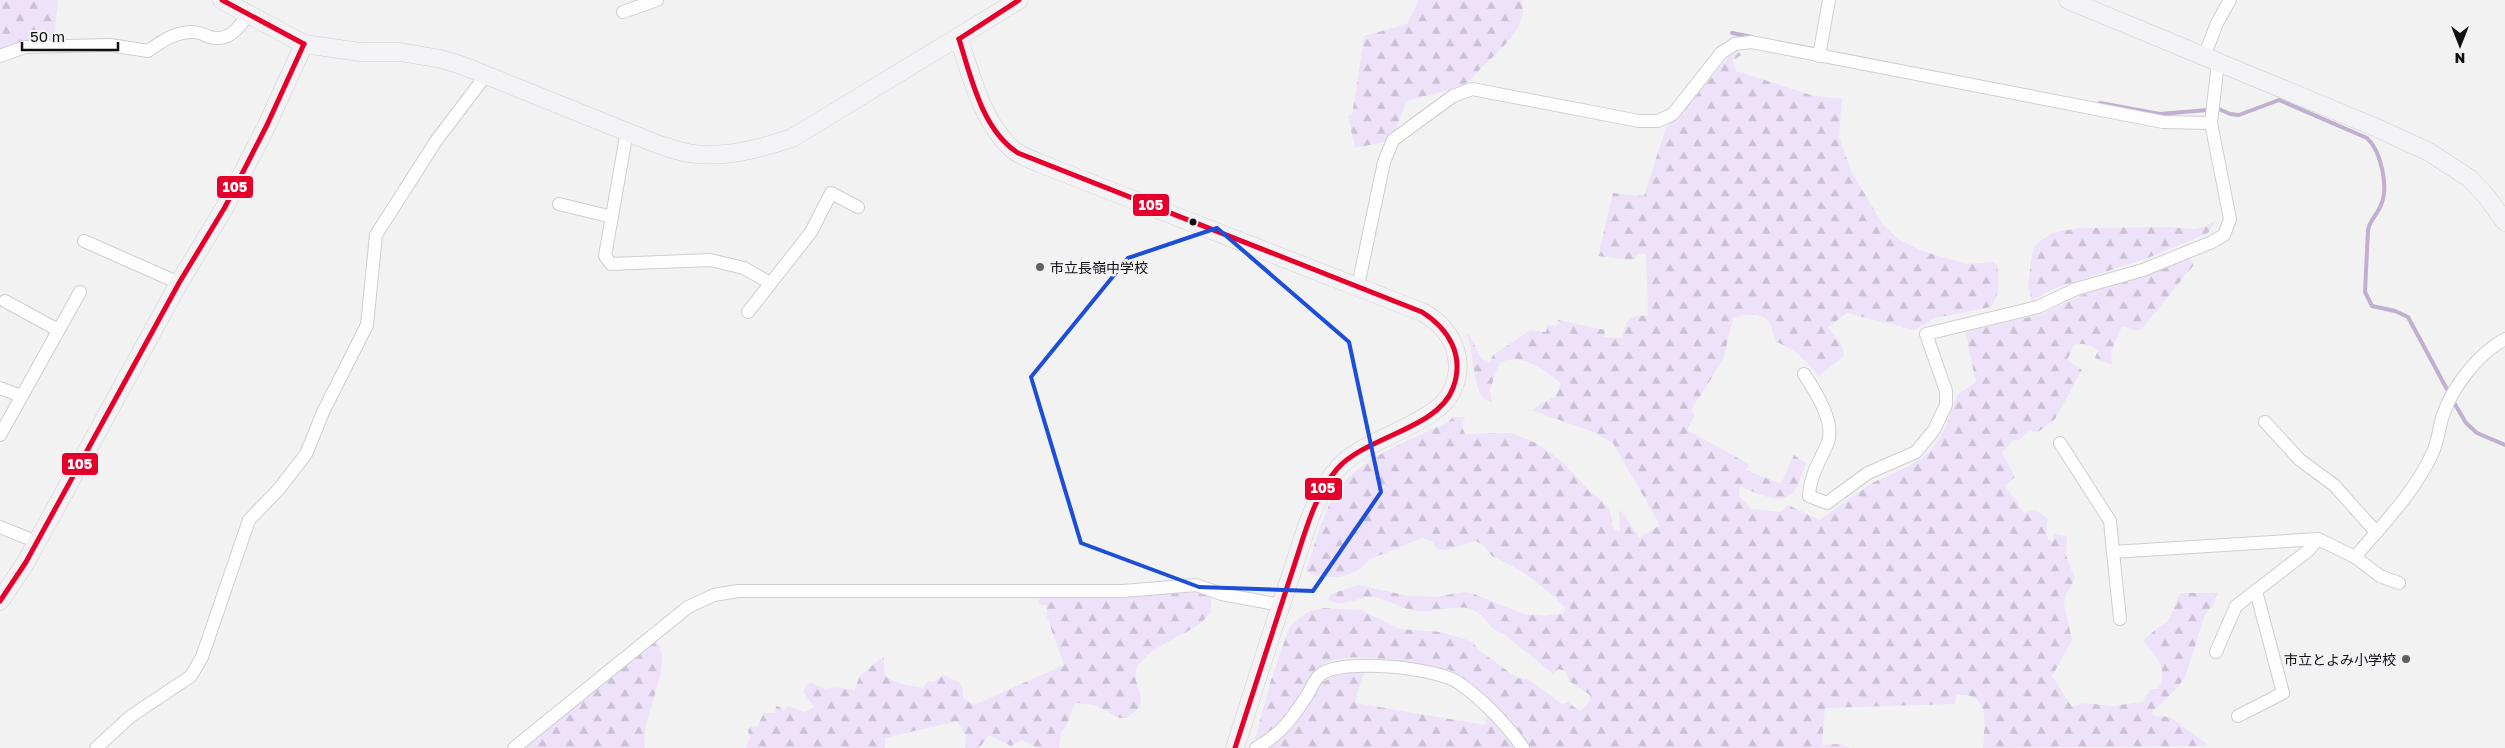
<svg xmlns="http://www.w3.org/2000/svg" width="2505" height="748" viewBox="0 0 2505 748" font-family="'Golos Text','Noto Sans JP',sans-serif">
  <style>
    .forest { fill: url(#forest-firs) }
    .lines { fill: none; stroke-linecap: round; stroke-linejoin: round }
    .stream { stroke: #c0afd1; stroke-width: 4 }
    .street-casing { stroke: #d0cfd0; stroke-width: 14 }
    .secondary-casing { stroke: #d0cfd0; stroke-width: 19 }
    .street { stroke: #fdfdfd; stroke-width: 12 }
    .secondary { stroke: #f3f2f4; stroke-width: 18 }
    .bus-1-casing { stroke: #f2f1f4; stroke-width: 9 }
    .bus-1 { stroke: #e4002b; stroke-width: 5 }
    .marked { fill: none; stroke: #1d4ed8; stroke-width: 4; stroke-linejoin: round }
    .bus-dot { fill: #101011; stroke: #f2f1f4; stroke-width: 2 }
    .poi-dot { fill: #5f5f60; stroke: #f2f1f4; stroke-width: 2 }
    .labels { text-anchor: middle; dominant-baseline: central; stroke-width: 5; stroke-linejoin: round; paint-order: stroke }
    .poi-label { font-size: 14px; fill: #101011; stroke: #f2f1f4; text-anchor: start }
    .line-badge { stroke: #f2f1f4; stroke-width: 2 }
    .badge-label { font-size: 14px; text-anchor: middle; font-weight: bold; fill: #fff }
  </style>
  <defs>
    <pattern id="forest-firs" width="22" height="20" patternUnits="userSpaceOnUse" patternTransform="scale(1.25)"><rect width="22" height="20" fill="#ede2f9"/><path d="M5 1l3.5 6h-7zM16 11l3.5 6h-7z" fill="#cac1d4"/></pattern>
  </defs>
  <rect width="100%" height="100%" fill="#f2f2f3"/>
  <g class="forest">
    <path d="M 0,0 L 58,0 L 54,41 L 0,52 Z"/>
    <path d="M 1419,0 L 1521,0 C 1531,25 1498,52 1483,66 C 1476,73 1472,80 1463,85 C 1445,93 1426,95 1407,101 L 1394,132 L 1384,142 L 1355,148 L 1348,116 L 1352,115 L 1364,36 L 1407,24 Z"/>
    <path d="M 1739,52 L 1741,55 L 1733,61 L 1736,71 L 1814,96 L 1842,99 L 1839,137 L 1851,171 L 1883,225 L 1898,239 L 1922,251 L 1967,264 L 1993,262 L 1997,265 C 1999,281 2001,293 1991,307 L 1935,318 L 1914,330 L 1847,313 L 1828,327 L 1842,345 L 1844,356 L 1819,376 C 1806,360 1795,349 1776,342 C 1773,336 1773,329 1770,323 C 1764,312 1742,314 1733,318 L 1723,360 L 1691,410 L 1695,415 L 1687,430 L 1749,464 L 1746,470 L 1781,484 L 1794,455 L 1806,463 C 1802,472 1799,489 1790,495 C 1777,505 1752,491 1740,486 L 1739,496 L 1751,509 L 1781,512 L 1788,505 L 1820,520 L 1872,483 L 1909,466 L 1925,456 L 1937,443 L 1946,426 L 1957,395 L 1976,382 L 1965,331 L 2039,315 L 2082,295 L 2190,258 L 2194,265 C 2175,286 2160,308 2141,329 L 2137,331 L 2122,326 L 2111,352 L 2112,365 L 2095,358 L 2098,351 C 2092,344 2083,343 2074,345 L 2067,360 L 2082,370 L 2055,419 L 2038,432 L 2030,431 L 2019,440 L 2013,440 L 2002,453 L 2015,477 L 2005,486 L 2024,513 L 2035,510 L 2048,519 C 2047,528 2043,537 2053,542 L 2054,534 L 2067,536 L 2066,555 L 2075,579 L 2065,596 L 2064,606 L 2072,640 L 2052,676 L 2072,707 L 2083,703 L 2112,706 L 2143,702 L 2150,689 L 2158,689 C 2169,669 2157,656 2143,641 L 2157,628 L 2168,622 L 2180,593 L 2217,593 L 2214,604 L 2205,614 L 2186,675 L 2179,686 L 2151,713 L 2155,716 L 2170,717 L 2207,744 L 2205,746 L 1983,748 C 1984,725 1992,692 1956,695 L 1955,704 L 1825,708 L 1822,745 L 1841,744 L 1850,748 L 1530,748 C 1515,724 1473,682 1448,669 L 1446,671 C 1414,664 1340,644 1314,671 C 1305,681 1300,697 1295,709 C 1323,680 1324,676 1365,670 L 1357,692 L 1356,703 L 1485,725 L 1487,716 L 1515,748 L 1270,748 L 1273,745 L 1277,727 L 1259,741 L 1255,739 L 1269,686 L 1289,628 L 1300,617 L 1311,611 L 1324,608 L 1361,610 L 1400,629 L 1441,632 L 1471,641 L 1480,651 L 1517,678 L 1528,679 L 1562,704 L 1568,702 L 1579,711 C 1587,707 1590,704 1590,695 L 1569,681 L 1566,671 L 1558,669 L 1553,674 L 1504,634 C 1488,630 1486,614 1471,609 C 1454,604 1434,613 1417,611 C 1401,609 1388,599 1372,597 C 1358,596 1341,610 1328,599 L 1331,594 L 1358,585 L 1409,596 L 1437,597 L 1462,592 L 1471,593 L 1524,614 L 1545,616 L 1564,613 L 1565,608 L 1554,596 L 1523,572 L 1492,556 L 1482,544 L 1475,541 L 1445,550 L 1437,549 L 1432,541 L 1422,538 L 1368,560 C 1356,579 1324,582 1306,571 C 1315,545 1322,513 1338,490 C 1363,456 1411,440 1448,422 L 1453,417 L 1465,417 L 1462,427 L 1465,434 L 1512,433 L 1538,444 L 1564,463 L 1590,492 L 1602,501 L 1610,510 L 1613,530 L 1620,531 L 1619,512 L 1622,511 L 1639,538 L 1660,525 L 1613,443 L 1596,433 L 1531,410 L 1556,396 L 1561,383 C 1542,370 1523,351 1499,363 L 1490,390 L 1492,402 C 1471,400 1475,351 1467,335 L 1468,333 L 1482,359 L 1490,362 L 1493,355 L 1531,330 L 1546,332 L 1548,325 L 1557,326 L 1558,320 L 1605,330 L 1604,337 L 1622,338 C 1626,319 1628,317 1648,315 L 1646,254 L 1638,254 L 1634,260 L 1598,256 L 1613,193 L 1644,196 L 1666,127 L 1692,101 L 1724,62 L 1731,55 Z"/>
    <path d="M 2216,220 L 2208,233 L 2148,258 L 2050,290 L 2032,301 L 2028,285 L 2032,255 L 2035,245 L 2052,233 L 2079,228 L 2170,227 L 2194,229 L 2207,226 Z"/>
    <path d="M 1193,590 L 1211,595 L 1211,612 C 1193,636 1158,640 1139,664 C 1128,679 1148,697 1138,709 C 1135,712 1130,715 1126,718 L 1120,718 L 1094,705 L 1077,703 C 1068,710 1071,725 1061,732 L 1059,748 L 1037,748 L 1022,740 L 1011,746 L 989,735 L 979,748 L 965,748 L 966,736 L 957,721 L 885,738 L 885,748 L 746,748 L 750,738 L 748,731 L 750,726 L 757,727 L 764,713 L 775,713 L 776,706 L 781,707 L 783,712 L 788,706 L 805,712 L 814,707 L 803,691 L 807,684 L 812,683 L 826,689 L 835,687 L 854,690 L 860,676 L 880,659 L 884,658 L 884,674 C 895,685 909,685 923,688 L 928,681 L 933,682 L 943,675 L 959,682 L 963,690 L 963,698 L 974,705 L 1064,665 L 1046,614 L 1047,606 L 1039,603 L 1040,595 Z"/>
    <path d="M 656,642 C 676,661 639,721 645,748 L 524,748 Z"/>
  </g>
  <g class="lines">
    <g class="stream">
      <path d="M 1732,33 L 1752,37"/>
      <path d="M 2100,103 L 2160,114 L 2219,109 L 2230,114 L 2239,115 L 2279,100 L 2367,138 C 2381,151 2389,187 2381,205 C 2377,215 2370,220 2368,230 L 2365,292 L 2372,306 L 2395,311 L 2408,317 L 2449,393"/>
      <path d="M 2452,399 L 2466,423 L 2477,433 L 2505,445"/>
    </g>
    <g class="street-casing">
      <g id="street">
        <path d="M 623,12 L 657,0"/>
        <path d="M 0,56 L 25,47 L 110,45 L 148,51 C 162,41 173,33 191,32 C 197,31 204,35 210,37 C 228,42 238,29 248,15"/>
        <path d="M 1819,56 L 1829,0"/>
        <path d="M 2204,57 L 2217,23 L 2230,0"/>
        <path d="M 627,131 L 605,256 L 611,264 L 710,260 L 744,268 L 770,283"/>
        <path d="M 559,204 L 612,217"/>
        <path d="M 84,241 L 179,283"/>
        <path d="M 1358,286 L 1384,162 L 1393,140 L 1453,96 L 1472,89 L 1639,121 L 1658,121 L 1673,114 L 1721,53 L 1735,44 L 1751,42 L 2163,122 L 2211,123"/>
        <path d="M 5,301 L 58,330"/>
        <path d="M 748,312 L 811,232 L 831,193 L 858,207"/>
        <path d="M 1804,374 C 1815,391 1835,421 1828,442 C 1820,462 1810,474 1809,496 L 1827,503 L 1868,473 L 1916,452 L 1934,430 L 1946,405 L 1946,391 L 1926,334 L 2038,307 L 2076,289 L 2143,270 L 2212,242 L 2224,235 L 2230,219 L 2211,123 L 2218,63"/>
        <path d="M 0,388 L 21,396"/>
        <path d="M 2265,422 L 2300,460 L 2334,485 L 2376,532"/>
        <path d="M 0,435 L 80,292"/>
        <path d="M 2060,443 L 2110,521 L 2113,552 L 2318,539 L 2355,557 C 2383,524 2415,492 2433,452 C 2438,441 2439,427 2443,415 C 2453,386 2478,354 2505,339"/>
        <path d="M 0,527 L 37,542"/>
        <path d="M 2113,552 L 2120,619"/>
        <path d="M 2355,557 L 2380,576 L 2399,583"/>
        <path d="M 2216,652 L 2236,606 L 2309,550 L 2318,539"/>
        <path d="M 2238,716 L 2283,693 L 2256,591"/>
        <path d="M 96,748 L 131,716 L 191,676 L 202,657 L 249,520 L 279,489 L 306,454 L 324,410 L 367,325 L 376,235 L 436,141 L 486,75"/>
        <path d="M 514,748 L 688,607 L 714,595 L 738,591 L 1123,591 L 1196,585 L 1222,594 L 1281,605"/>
        <path d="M 1256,748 C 1280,735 1291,720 1306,697 C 1310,691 1314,680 1320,675 C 1341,657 1438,668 1459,683 C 1482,699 1508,726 1523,748"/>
      </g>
    </g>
    <g class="secondary-casing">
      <g id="secondary">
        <path d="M 222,0 L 304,44 L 360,52 L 400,52 L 441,59 L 461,65 L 657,144 C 667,147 677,151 688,153 C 722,159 759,149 792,138 L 1019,0"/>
        <path d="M 2068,0 L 2377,128 L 2429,152 L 2469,178 L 2487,197 L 2505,222"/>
        <path d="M 959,39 C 972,77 981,120 1012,149 C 1019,155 1030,159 1039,163 L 1422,312 C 1451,327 1467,359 1452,391 C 1436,425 1364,438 1338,468 C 1314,496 1303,538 1292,572 C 1272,630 1254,689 1235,748"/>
        <path d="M 0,601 L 26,562 L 179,283 L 225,207 L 267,125 L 304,44"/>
      </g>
    </g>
    <use href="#street" class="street"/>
    <use href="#secondary" class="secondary"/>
    <g class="bus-1-casing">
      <g id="bus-1">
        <path d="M 222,0 L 304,44"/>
        <path d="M 959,39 C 971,77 982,130 1018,153 L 1422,312 C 1449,329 1465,356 1453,388 C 1438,429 1366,436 1337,469 C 1313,497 1304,537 1292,572 C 1273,631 1254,689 1235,748"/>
        <path d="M 959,39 L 1019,0"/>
        <path d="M 0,601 L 26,562 L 179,283 L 225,207 L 267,125 L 304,44"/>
      </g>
    </g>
    <use href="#bus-1" class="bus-1"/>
  </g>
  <path class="marked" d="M 1217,228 L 1349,342 L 1381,492 L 1313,591 L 1199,587 L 1081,543 L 1031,377 L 1128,258 Z"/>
  <circle class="bus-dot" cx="1193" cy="222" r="4.5"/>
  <g class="poi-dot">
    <circle cx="1040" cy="267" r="5"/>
    <circle cx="2406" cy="659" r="5"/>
  </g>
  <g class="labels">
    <g class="poi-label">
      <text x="1050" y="267">市立長嶺中学校</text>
      <text x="2396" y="659" text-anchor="end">市立とよみ小学校</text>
    </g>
  </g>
  <g class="line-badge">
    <rect x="216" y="175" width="38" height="24" rx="5" fill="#e4002b"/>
    <rect x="1132" y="193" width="38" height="24" rx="5" fill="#e4002b"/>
    <rect x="61" y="452" width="38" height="24" rx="5" fill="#e4002b"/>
    <rect x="1304" y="477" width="39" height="24" rx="5" fill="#e4002b"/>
  </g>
  <g class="badge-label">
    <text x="235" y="192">105</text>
    <text x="1151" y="210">105</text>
    <text x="80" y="469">105</text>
    <text x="1323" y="493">105</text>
  </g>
  <g transform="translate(2460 45) rotate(180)" stroke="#f2f1f4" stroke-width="4" paint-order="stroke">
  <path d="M0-4L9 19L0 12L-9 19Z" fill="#101011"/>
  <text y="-8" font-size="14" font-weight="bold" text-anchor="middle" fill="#101011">N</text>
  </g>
  <path d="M22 42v8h96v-8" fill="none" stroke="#101011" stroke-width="2.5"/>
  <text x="30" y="42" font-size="15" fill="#101011" stroke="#f2f1f4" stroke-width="4" paint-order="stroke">50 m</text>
</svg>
